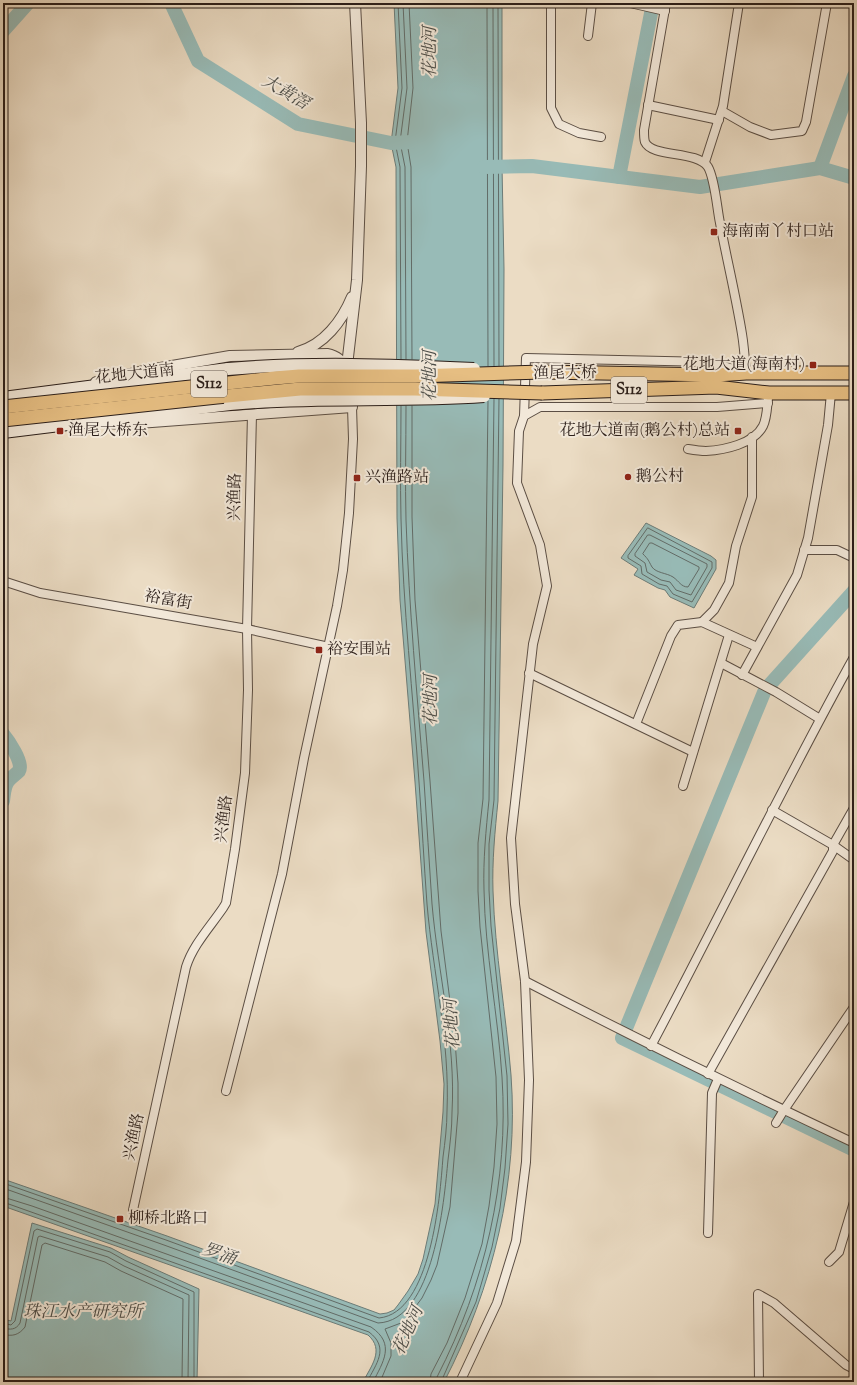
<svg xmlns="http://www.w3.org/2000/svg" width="857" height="1385" viewBox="0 0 857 1385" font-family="'Sorts Mill Goudy','Noto Serif SC',serif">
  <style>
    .water { fill: #98bbb7; stroke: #6c7c78 }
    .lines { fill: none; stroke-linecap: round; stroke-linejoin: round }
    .shore { stroke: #626c68; stroke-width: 1 }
    .river { stroke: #98bbb7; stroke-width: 14 }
    .minor-casing { stroke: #5b4e44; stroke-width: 10 }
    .tertiary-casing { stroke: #5b4e44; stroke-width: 12 }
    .secondary-casing { stroke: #2b1e19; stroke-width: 14 }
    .primary-casing { stroke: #2b1e19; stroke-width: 15 }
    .minor { stroke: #f2e8d9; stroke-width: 8 }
    .tertiary { stroke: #f2e8d9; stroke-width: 10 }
    .secondary { stroke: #f2e8d9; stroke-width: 12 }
    .primary { stroke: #e6be82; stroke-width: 13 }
    .secondary-bridge-casing { stroke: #2b1e19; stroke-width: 14; stroke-linecap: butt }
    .primary-bridge-casing { stroke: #2b1e19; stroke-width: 15; stroke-linecap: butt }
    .secondary-bridge { stroke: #f2e8d9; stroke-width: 12 }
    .primary-bridge { stroke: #e6be82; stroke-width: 13 }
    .poi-dot { fill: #8f2418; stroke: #f2e8d9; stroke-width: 1.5 }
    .labels { text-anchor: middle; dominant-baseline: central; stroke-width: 4; stroke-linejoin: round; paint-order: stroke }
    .shield { fill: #f2e8d9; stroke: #675b53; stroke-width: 1 }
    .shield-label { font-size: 15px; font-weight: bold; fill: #2b1e19 }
    .poi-label { font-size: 16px; fill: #2b1e19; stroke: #f2e8d9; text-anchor: start }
    .street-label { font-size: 16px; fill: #2b1e19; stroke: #f2e8d9 }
    .water-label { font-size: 17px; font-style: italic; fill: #4c4d48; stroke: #f2e8d9 }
  </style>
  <rect width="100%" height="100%" fill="#ebdcc4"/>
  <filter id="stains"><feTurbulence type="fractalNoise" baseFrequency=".005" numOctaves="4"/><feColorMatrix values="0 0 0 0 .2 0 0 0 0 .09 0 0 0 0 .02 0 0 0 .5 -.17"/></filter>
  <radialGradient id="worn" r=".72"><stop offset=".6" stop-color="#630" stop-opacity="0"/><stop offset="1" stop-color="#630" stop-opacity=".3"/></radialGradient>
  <g class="water">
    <path d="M 394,3 L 502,3 L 502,166 L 504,269 L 503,465 L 498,801 C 495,831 492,861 493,891 C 495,953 506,1014 511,1075 C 519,1181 493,1288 444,1382 L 363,1382 C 371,1366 385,1350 368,1335 L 3,1206 L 3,1179 L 167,1236 L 380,1314 L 387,1313 L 394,1310 L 398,1305 L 408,1291 L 418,1274 L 423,1259 L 435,1204 L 443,1112 L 444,1084 L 440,1041 L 426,932 L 415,782 L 400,600 L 397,518 L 396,167 L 391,143 L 398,88 Z"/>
    <path d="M 646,523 L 711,556 L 716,560 L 716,569 L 694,608 L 670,597 L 665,590 L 658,588 L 634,575 L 638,569 L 621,558 Z"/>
    <path d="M 32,1223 L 111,1248 L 128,1257 L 199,1289 L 197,1382 L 3,1382 L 3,1319 L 11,1321 Z"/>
  </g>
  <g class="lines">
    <g class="shore">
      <path d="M 398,3 L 402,88 L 395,142 L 400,167 L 401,359"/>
      <path d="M 403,3 L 407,88 L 400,142 L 405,167 L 406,359"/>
      <path d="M 409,3 L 413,88 L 407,142 L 411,167 L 412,359"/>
      <path d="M 487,3 L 488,366"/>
      <path d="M 493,3 L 494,366"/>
      <path d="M 498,3 L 499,366"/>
      <path d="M 648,528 L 712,562 L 712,568 L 692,602 L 673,594 L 667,586 L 659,584 L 642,574 L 641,566 L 628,558 L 628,556 Z"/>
      <path d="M 648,535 L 650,535 L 707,564 L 707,567 L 691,595 L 676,590 L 670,582 L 661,580 L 647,572 L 645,563 L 635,556 L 635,554 Z"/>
      <path d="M 650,543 L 652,543 L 699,567 L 699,569 L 688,587 C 681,587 679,581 673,577 C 667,573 656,573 652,567 C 648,560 649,560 643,554 Z"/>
      <path d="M 3,1183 L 166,1240 L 379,1318 C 431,1313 440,1197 443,1157 C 445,1142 447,1126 447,1111 C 450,1041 433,973 427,904 C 424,864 422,823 419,782 C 413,694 403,607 401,519 C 400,481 401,444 401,406"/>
      <path d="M 3,1188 L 164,1245 L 378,1323 C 434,1321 444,1201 448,1160 C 450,1144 452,1128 452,1112 C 456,1043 438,973 432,904 C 429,863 427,822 424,781 C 417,694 409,607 406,520 C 405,482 406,444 406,406"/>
      <path d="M 3,1197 L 32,1206 L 371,1327 C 396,1344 383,1362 373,1382"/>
      <path d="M 3,1202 L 369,1332 C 390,1348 376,1364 367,1382"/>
      <path d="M 3,1323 L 11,1325 L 15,1321 L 34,1231 L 37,1229 L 110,1252 L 126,1261 L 194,1292 L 194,1382"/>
      <path d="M 3,1328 C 10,1330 16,1330 20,1323 L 38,1237 L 40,1236 L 108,1257 L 124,1266 L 189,1295 L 188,1382"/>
      <path d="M 3,1334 C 12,1337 19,1335 25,1327 L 42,1245 L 45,1243 L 105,1262 L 121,1271 L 183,1299 L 182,1382"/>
      <path d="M 380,1382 L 391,1356 L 391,1343 L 385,1329 L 401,1323 L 410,1314 L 422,1298 L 431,1280 L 437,1265 L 450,1207 L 458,1113 L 458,1083 L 455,1040 L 441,931 L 430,781 L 415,600 L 412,517 L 412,406"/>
      <path d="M 430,1382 L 431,1374 L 447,1343 L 465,1298 L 482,1244 L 489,1206 L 494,1167 L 497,1124 L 496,1077 L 480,927 L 478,891 L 478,843 L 483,799 L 488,401"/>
      <path d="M 436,1382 L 437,1377 C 485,1284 509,1181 502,1077 C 498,1014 485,953 484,890 C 483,860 486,830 489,800 L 494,399"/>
      <path d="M 441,1382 L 476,1302 L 492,1247 L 500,1208 L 505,1168 L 508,1124 L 507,1076 L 491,926 L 489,890 L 489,844 L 494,800 L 499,399"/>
    </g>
    <g class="river">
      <path d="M 171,3 L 198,61 L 298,124 L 391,143 L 411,142"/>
      <path d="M 3,31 L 28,3"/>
      <path d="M 484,167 L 532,166 L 700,187 L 820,168 L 854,178"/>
      <path d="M 820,168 L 854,76"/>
      <path d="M 619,177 L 653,3"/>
      <path d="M 854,591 L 765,690 L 622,1038 L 854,1150"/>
      <path d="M 3,734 C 8,740 24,763 19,771 C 16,774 12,777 9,780 C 4,785 4,794 3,801"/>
    </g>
    <g class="minor-casing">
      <g id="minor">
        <path d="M 551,3 L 551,108 L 559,124 L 579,133 L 601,137"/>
        <path d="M 630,3 L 665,11"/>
        <path d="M 588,36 L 592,3"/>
        <path d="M 648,105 L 719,120"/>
        <path d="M 722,111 L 750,127 L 771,135 L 802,131 L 806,122 L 827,3"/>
        <path d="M 705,162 L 723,106 L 739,3"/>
        <path d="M 524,416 L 526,358 L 711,362 L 746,373 C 745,360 744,346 742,334 C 736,297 727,260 720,223 C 717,209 715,179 708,167 C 697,150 652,158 645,142 C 644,139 644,134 644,130 L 666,3"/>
        <path d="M 688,449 C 694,450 700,451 706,451 C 724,450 754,444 763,426 C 767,418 767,407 768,398"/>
        <path d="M 804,550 L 837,550 L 854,558"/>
        <path d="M 3,581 L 40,593 L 247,629 L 329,647"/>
        <path d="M 702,622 L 714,610 L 729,583 L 736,546 L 752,497 L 752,437"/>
        <path d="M 721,663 L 776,692 L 820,719"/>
        <path d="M 529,673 L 693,752"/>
        <path d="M 742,675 L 797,575 L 808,538 L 828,425 L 831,393"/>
        <path d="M 636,724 L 671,636 L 678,625 L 702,622 L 757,647"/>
        <path d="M 683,786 L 729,635"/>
        <path d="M 772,810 L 833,845 L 854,860"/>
        <path d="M 525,981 C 633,1037 743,1091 854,1143"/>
        <path d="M 651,1046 C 720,916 783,785 854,657"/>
        <path d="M 708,1074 L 833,851 L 833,845 L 854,808"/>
        <path d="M 226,1091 L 282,874 L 304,758 L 337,606 L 343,570 L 349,513 L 353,439 L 352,407"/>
        <path d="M 776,1123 L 784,1110 L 854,1007"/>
        <path d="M 133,1210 L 186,967 C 193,945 210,927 223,908 L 226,903 L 235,849 L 245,773 L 248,690 L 247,629 L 252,414"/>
        <path d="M 708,1233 L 712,1093 L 718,1079"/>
        <path d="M 829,1262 L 839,1252 L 854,1202"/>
        <path d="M 460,1382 L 497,1303 L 516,1241 L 526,1162 L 529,1080 L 525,981 L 515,904 L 511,838 L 533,644 L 547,586 L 540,545 L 517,483 L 519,431 L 524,416 L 540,407 L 717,407 L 768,403"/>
        <path d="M 759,1382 L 758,1294 L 774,1303 L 846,1365 L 854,1369"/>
      </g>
    </g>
    <g class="tertiary-casing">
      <g id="tertiary">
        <path d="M 298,352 C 324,345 342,321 352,297"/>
        <path d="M 348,371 L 348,357 L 357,280 L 361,166 L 361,123 L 355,3"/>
        <path d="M 96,382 L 143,371 L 230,356 L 327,354 C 337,356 343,361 347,370"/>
        <path d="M 107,423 L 125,424 L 352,407 L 350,393"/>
      </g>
    </g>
    <g class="secondary-casing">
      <g id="secondary">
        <path d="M 3,398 L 228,369"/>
        <path d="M 3,432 L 230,404"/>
      </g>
    </g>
    <g class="primary-casing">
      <g id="primary">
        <path d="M 543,372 L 717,375 L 746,373 L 854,373"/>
        <path d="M 542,393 L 716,387 L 769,393 L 854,393"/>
      </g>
    </g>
    <use href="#minor" class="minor"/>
    <use href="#tertiary" class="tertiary"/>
    <use href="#secondary" class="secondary"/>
    <use href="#primary" class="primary"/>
    <g class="secondary-bridge-casing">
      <g id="secondary-bridge">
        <path d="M 228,369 C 310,362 392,365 474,369"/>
        <path d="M 230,404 C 314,396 399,402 484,396"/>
      </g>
    </g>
    <g class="primary-bridge-casing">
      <g id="primary-bridge">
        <path d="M 3,407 L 275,378 L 299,376 L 415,376 L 543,372"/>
        <path d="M 3,420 L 217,397 L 300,389 L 415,389 L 542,393"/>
      </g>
    </g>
    <use href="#secondary-bridge" class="secondary-bridge"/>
    <use href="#primary-bridge" class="primary-bridge"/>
  </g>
  <g class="poi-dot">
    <rect x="710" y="228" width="8" height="8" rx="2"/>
    <rect x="809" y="361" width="8" height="8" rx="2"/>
    <rect x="56" y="427" width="8" height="8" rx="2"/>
    <rect x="734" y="427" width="8" height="8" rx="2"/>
    <circle cx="628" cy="477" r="4"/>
    <rect x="353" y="474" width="8" height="8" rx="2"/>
    <rect x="315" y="646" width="8" height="8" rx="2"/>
    <rect x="116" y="1215" width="8" height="8" rx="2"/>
  </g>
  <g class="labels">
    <g class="shield">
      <rect x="191" y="371" width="36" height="26" rx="3"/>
      <rect x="611" y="377" width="36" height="26" rx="3"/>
    </g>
    <g class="shield-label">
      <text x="209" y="384">S112</text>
      <text x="629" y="390">S112</text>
    </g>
    <g class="poi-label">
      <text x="722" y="232">海南南丫村口站</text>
      <text x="805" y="365" text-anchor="end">花地大道(海南村)</text>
      <text x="68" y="431">渔尾大桥东</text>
      <text x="730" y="431" text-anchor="end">花地大道南(鹅公村)总站</text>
      <text x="636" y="477">鹅公村</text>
      <text x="365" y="478">兴渔路站</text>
      <text x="327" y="650">裕安围站</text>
      <text x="128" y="1219">柳桥北路口</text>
    </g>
    <g class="street-label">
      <text transform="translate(565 374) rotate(-1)">渔尾大桥</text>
      <text transform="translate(135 375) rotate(-6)">花地大道南</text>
      <text transform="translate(236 497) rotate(-89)">兴渔路</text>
      <text transform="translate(168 601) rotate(10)">裕富街</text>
      <text transform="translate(225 819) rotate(-83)">兴渔路</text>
      <text transform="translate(135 1137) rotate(-78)">兴渔路</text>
    </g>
    <g class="water-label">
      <text transform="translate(431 52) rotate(-90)">花地河</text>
      <text transform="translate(285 93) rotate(30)">大黄滘</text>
      <text transform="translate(431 376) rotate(-90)">花地河</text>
      <text transform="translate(432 700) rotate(-90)">花地河</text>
      <text transform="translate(453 1024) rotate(-94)">花地河</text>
      <text transform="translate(219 1255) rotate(19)">罗涌</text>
      <text x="83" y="1313">珠江水产研究所</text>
      <text transform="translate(409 1331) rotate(-66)">花地河</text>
    </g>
  </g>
  <rect width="857" height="1385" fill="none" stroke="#ebdcc4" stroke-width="16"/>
  <rect x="4" y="4" width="849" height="1377" fill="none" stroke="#2b1e19" stroke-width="2"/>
  <rect x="8" y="8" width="841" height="1369" fill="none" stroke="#2b1e19"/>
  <rect width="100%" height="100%" filter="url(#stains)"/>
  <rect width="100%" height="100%" fill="url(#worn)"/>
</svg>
